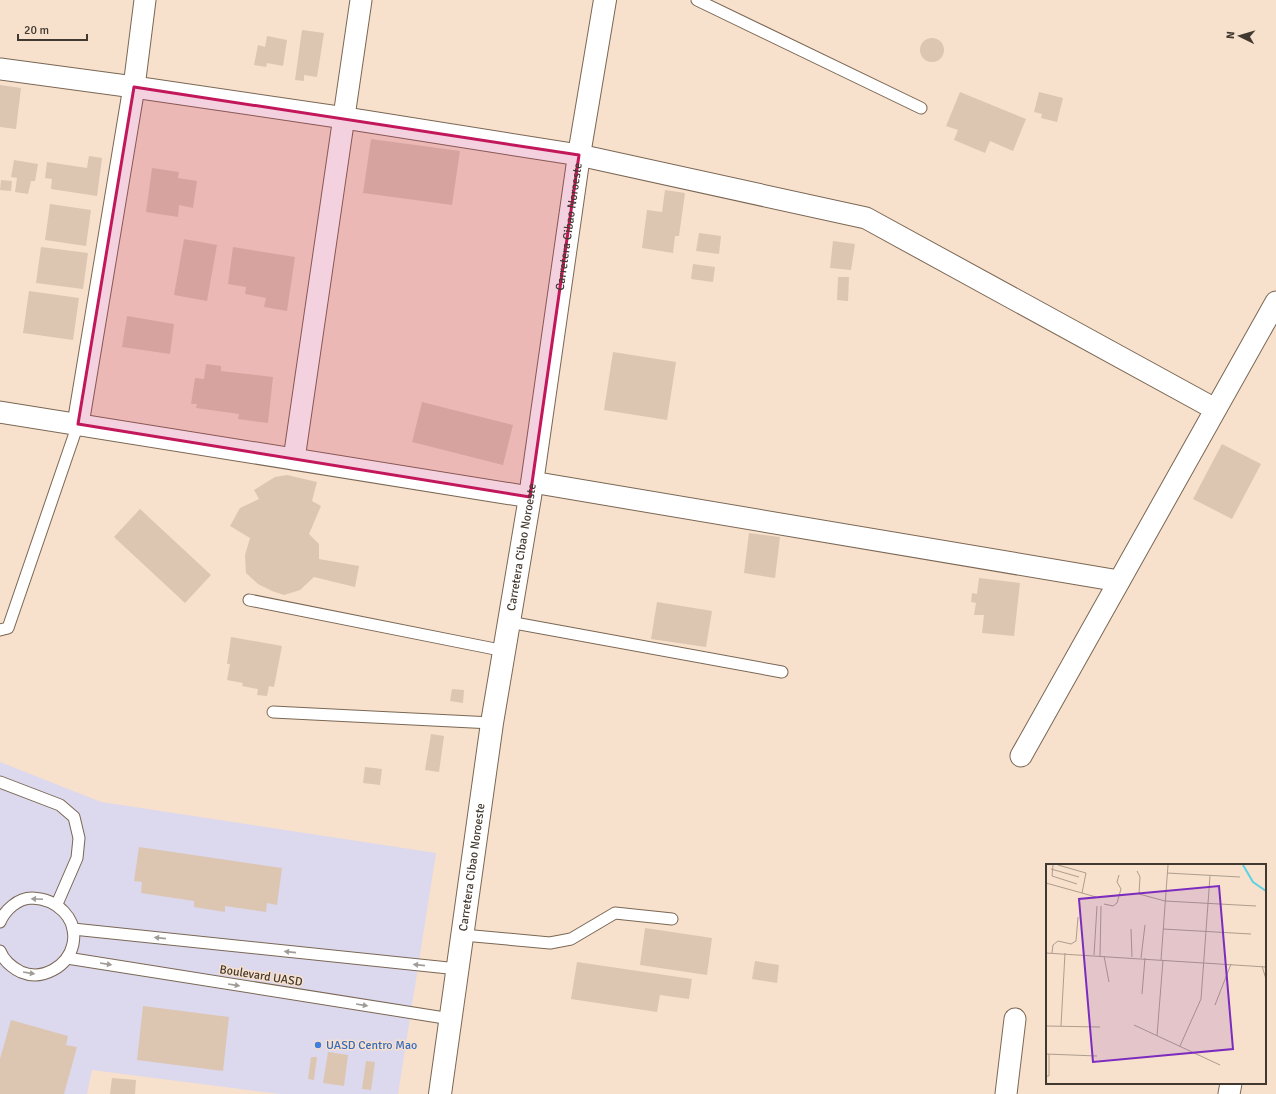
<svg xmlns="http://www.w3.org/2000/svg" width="1276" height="1094" viewBox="0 0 1276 1094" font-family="Signika,sans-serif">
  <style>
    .education { fill: #dcd8ee }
    .building { fill: #dcc6b1 }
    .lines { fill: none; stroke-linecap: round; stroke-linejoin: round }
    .lane-casing { stroke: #7a6754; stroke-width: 13 }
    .street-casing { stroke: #7a6754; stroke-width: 23 }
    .primary-casing { stroke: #7a6754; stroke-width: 24 }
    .lane { stroke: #fff; stroke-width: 11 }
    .street { stroke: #fff; stroke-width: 21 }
    .primary { stroke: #fff; stroke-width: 22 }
    .oneway { fill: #a09c97 }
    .marked { fill: #c2185b; fill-opacity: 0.2; stroke: #c2185b; stroke-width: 3; stroke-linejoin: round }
    .shop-dot { fill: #3f7fe0; stroke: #f7e0cc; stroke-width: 1.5 }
    .labels { text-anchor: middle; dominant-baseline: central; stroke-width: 3; stroke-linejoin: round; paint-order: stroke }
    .street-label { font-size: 12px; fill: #41382f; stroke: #f7e0cc }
    .shop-label { font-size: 12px; fill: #366cbe; stroke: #f7e0cc; text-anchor: start }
    .inset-river { fill: none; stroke: #5cd2e5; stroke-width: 2 }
    .inset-road { fill: none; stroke: #ae9d8d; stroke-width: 1 }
    .view { fill: #7b2cbf; fill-opacity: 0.15; stroke: #7b2cbf; stroke-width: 2 }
    .inset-edge { fill: none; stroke: #41382f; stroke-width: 2 }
  </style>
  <rect width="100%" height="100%" fill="#f7e0cc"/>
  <path class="education" d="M 0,762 L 101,802 L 436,853 L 398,1094 L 280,1094 L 92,1070 L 87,1094 L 0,1094 Z"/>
  <g class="building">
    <path d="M 302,30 L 324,33 L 317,77 L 304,75 L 304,81 L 295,80 Z"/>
    <path d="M 267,36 L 287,40 L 283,66 L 267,63 L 266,67 L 254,65 L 258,45 L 265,47 Z"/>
    <circle cx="932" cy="50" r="12"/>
    <path d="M 0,85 L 21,88 L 16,129 L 0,127 Z"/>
    <path d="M 960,92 L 1026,119 L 1013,151 L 990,141 L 985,153 L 954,140 L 958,130 L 946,126 Z"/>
    <path d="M 1039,92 L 1063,98 L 1057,122 L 1041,118 L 1042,114 L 1034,112 Z"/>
    <path d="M 371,139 L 460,151 L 452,205 L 363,193 Z"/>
    <path d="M 89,156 L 102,158 L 97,196 L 51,189 L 52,179 L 45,178 L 47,162 L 87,168 Z"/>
    <path d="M 14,160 L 38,164 L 35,181 L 31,181 L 28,194 L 15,192 L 17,178 L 11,177 Z"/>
    <path d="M 152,168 L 179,172 L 178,178 L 197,181 L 193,208 L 179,205 L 178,217 L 146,212 Z"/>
    <path d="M 1,180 L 12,181 L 11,191 L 0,190 Z"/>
    <path d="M 665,190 L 685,193 L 679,236 L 675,236 L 673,253 L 642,248 L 647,210 L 662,212 Z"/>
    <path d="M 50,204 L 91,210 L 86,246 L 45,240 Z"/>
    <path d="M 699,233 L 721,236 L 719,254 L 696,251 Z"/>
    <path d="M 184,239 L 217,245 L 207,301 L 174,295 Z"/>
    <path d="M 833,241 L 855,244 L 851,270 L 830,268 Z"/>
    <path d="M 41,247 L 88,253 L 83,289 L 36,283 Z"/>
    <path d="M 233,247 L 295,257 L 287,311 L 264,307 L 266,298 L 245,294 L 246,287 L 228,284 Z"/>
    <path d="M 693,264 L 715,267 L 713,282 L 691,279 Z"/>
    <path d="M 838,277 L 849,277 L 848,301 L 837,300 Z"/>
    <path d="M 29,291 L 79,298 L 73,340 L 23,333 Z"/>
    <path d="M 127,316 L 174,324 L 170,354 L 122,347 Z"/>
    <path d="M 613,352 L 676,362 L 667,420 L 604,410 Z"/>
    <path d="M 206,364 L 221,366 L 221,371 L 273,377 L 268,423 L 238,419 L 239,414 L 196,408 L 197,404 L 191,404 L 195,378 L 204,379 Z"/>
    <path d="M 422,402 L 513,425 L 503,465 L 412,442 Z"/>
    <path d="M 1222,444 L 1261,464 L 1232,519 L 1193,499 Z"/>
    <path d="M 287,475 L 317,482 L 312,501 L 321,506 L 309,534 L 319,544 L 319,559 L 359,566 L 355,587 L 314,577 L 300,590 L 284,595 L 272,591 L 258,584 L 246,573 L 245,555 L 250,538 L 230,526 L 240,508 L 259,499 L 254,490 L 275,477 Z"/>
    <path d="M 140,509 L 211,575 L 185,603 L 114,537 Z"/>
    <path d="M 749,533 L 780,537 L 775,578 L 744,573 Z"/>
    <path d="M 979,578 L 1020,583 L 1014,636 L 982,633 L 984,615 L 974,615 L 976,603 L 971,602 L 972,593 L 977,594 Z"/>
    <path d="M 657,602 L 712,611 L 706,647 L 651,639 Z"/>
    <path d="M 231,637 L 282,646 L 274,687 L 269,686 L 267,696 L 257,695 L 258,689 L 242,686 L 243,683 L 227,680 L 230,664 L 227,664 Z"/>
    <path d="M 452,689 L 464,690 L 463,703 L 450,701 Z"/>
    <path d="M 431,734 L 444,736 L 439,772 L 425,770 Z"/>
    <path d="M 365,767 L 382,769 L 380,785 L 363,783 Z"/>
    <path d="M 139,847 L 282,868 L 277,905 L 267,903 L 266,912 L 225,906 L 225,912 L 194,907 L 194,901 L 141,893 L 142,882 L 134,881 Z"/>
    <path d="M 645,928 L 712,938 L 707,975 L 640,965 Z"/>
    <path d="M 755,961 L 779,965 L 777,983 L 752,979 Z"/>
    <path d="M 577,962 L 692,979 L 689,999 L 660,995 L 657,1012 L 571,999 Z"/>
    <path d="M 143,1006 L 229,1017 L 223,1071 L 137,1060 Z"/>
    <path d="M 11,1020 L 68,1036 L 66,1045 L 77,1047 L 64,1094 L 0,1094 L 0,1059 Z"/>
    <path d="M 328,1052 L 348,1055 L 344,1086 L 323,1083 Z"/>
    <path d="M 311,1057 L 317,1057 L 314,1080 L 308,1079 Z"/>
    <path d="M 366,1061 L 375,1062 L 371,1090 L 362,1089 Z"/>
    <path d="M 112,1078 L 136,1080 L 135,1094 L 110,1094 Z"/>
  </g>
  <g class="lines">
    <g class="lane-casing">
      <g id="lane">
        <path d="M 697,0 L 921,108"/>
        <path d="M 249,600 L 505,651"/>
        <path d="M 509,622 L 782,672"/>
        <path d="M 0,630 L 8,628 L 78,424"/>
        <path d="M 273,712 L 492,723"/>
        <path d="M 0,782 L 60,805 L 74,817 L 79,838 L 77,858 L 57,904"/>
        <path d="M 0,922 C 5,910 18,898 32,898 C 57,899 78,918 73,944 C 68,967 42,981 21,972 C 11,967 4,961 0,951"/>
        <path d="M 73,929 L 458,969"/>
        <path d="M 463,935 L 550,943 L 571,939 L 615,913 L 672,919"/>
        <path d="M 67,958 L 451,1019"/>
      </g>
    </g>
    <g class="street-casing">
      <g id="street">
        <path d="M 0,69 L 134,87 L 345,118 L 579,155 L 866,218 L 1215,409"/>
        <path d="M 0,412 L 530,497"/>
        <path d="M 78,424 L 134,87 L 145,0"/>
        <path d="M 294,459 L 361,0"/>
        <path d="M 532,482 L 1119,581"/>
        <path d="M 1021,756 L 1276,302"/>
        <path d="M 1006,1094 L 1015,1019"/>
        <path d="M 1229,1094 L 1231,1083"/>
      </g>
    </g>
    <g class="primary-casing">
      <g id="primary">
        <path id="s1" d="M 440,1094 L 492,723 L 530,497 L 579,155 L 605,0"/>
      </g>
    </g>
    <use href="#lane" class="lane"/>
    <use href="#street" class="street"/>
    <use href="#primary" class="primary"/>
  </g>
  <defs><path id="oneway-solid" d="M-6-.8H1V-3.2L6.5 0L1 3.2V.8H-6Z"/></defs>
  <g class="oneway">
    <use href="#oneway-solid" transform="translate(37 899) rotate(-177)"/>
    <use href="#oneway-solid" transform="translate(160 938) rotate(-174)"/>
    <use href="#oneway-solid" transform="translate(290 952) rotate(-174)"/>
    <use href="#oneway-solid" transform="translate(106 964) rotate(9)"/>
    <use href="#oneway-solid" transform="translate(419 965) rotate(-174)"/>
    <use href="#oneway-solid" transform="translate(29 973) rotate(9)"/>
    <use href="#oneway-solid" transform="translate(234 985) rotate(9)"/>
    <use href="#oneway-solid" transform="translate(362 1005) rotate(9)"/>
  </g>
  <path class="marked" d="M 134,87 L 579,155 L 530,497 L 78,424 Z"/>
  <circle class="shop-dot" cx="318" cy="1045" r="4"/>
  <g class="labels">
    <g class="street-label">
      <text stroke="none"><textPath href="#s1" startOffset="877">Carretera Cibao Noroeste</textPath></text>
      <text stroke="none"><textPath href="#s1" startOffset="553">Carretera Cibao Noroeste</textPath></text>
      <text stroke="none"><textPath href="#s1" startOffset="229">Carretera Cibao Noroeste</textPath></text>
      <text transform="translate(261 976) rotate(9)">Boulevard UASD</text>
    </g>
    <g class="shop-label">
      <text x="326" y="1045">UASD Centro Mao</text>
    </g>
  </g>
  <g transform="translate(1046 864)">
    <rect width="220" height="220" fill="#f7e0cc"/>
    <path class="inset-river" d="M 197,1 L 207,18 L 220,27"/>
    <path class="inset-road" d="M 7,1 L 6,12 L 31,20M 12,1 L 40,9 L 36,29 L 50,33M 5,5 L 33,13M 91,7 L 94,13 L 93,30 L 119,37 L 210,42M 121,9 L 194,13M 0,19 L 36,29M 58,40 L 67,42 L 71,39 L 75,25 L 71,18 L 73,11M 85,65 L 86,93M 117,65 L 205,70M 0,89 L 220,103M 6,89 L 7,81 L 12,77 L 25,80 L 30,77 L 32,53M 48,91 L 51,42M 54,92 L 55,42M 58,92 L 63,118M 95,94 L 99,61M 115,96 L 122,1M 216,102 L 220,115M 96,130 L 99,94M 169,141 L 185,100M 88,161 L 174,201M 0,162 L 54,163M 15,162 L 19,89M 111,172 L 117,96M 134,182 L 155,135 L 164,12M 0,190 L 51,192M 0,212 L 3,212 L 3,190"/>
    <path class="view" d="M 173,22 L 187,185 L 47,198 L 33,35 Z"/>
    <rect width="220" height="220" class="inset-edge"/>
  </g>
  <g transform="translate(1240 36) rotate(275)" stroke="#f7e0cc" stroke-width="3" paint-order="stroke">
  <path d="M0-3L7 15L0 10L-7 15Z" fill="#41382f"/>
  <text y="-6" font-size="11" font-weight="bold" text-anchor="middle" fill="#41382f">N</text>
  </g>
  <path d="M18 34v6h69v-6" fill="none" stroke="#41382f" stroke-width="2"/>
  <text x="24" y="34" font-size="12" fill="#41382f" stroke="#f7e0cc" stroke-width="3" paint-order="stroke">20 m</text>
</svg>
